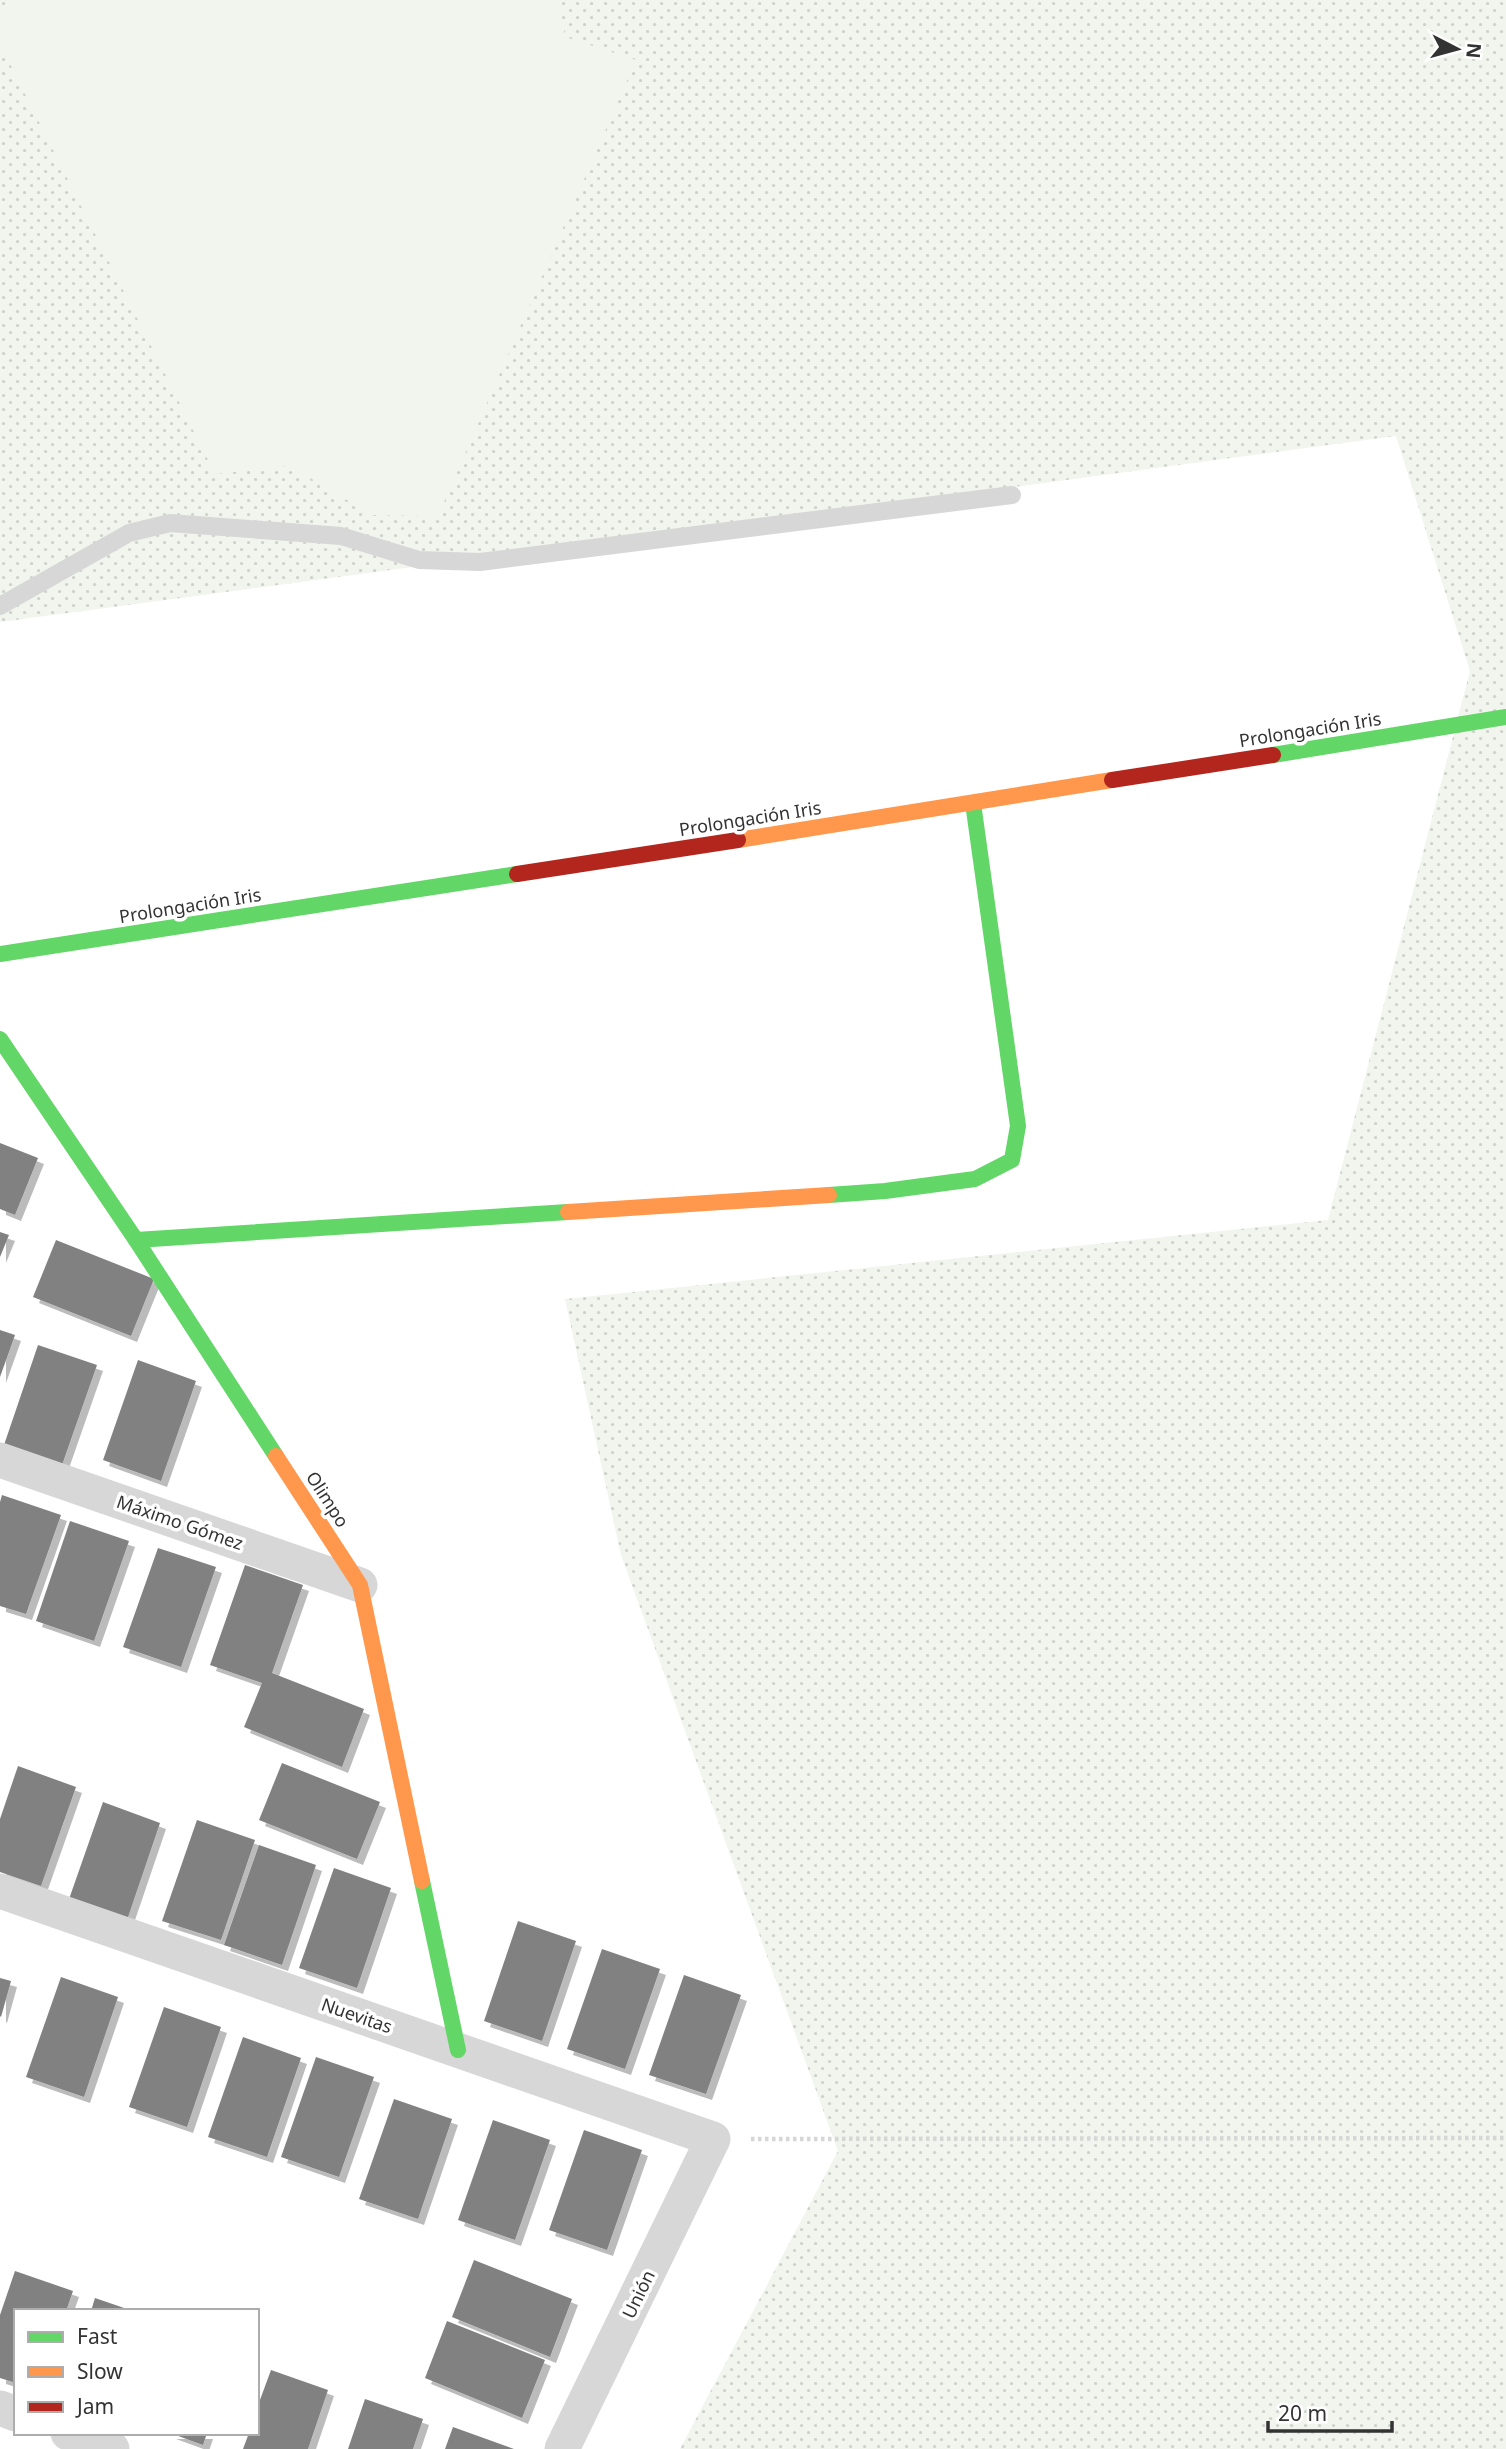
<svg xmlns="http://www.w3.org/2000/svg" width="1506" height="2449" viewBox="0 0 1506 2449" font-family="'Noto Sans',sans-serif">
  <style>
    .green { fill: url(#green-dots) }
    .pitch { fill: #f1f5ed }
    .building { fill: #818181; filter: url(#shadow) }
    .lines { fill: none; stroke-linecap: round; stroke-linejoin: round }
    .path { stroke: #d6d6d6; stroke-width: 4.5; stroke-dasharray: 3.5 3.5; stroke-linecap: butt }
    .lane { stroke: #d7d7d7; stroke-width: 18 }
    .street { stroke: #d7d7d7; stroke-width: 35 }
    .fast { stroke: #63d668; stroke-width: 16 }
    .slow { stroke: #ff974d; stroke-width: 16 }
    .jam { stroke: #b3261e; stroke-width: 16 }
    .labels { text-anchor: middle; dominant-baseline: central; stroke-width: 7; stroke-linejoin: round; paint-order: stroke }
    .street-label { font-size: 18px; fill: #333; stroke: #fff }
  </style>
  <defs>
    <pattern id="green-dots" width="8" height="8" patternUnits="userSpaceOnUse" patternTransform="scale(1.75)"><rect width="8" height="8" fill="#f1f5ed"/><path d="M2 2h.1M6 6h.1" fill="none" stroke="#cfd2cc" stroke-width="1.8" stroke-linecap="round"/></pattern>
    <filter id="shadow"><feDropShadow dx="6" dy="6" stdDeviation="0" flood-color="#0004"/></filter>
  </defs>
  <rect width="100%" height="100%" fill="#fff"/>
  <path class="green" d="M 0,0 L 1506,0 L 1506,2449 L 680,2449 L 838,2151 L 621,1555 L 565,1299 L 1328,1220 L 1470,671 L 1396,436 L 0,622 Z"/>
  <path class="pitch" d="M 20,0 L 559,0 L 565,37 L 636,60 L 438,516 L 372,515 L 290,466 L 215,474 L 0,44 L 0,11 Z"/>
  <g class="building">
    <path d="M 0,1143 L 38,1158 L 15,1215 L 0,1209 Z"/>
    <path d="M 0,1232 L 9,1235 L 0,1257 Z"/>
    <path d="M 56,1240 L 154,1279 L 131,1336 L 33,1297 Z"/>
    <path d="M 0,1330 L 15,1335 L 0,1377 Z"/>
    <path d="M 38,1345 L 97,1365 L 62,1465 L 4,1445 Z"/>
    <path d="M 138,1360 L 196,1381 L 161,1481 L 103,1460 Z"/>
    <path d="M 2,1495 L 61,1515 L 26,1614 L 0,1606 L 0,1502 Z"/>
    <path d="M 70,1521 L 129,1541 L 94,1641 L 36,1621 Z"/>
    <path d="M 158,1548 L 216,1567 L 181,1667 L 123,1647 Z"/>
    <path d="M 245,1565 L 303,1585 L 272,1673 L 364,1709 L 342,1767 L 244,1727 L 262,1683 L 210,1665 Z"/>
    <path d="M 282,1763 L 380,1802 L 357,1859 L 259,1820 Z"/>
    <path d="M 18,1766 L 76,1787 L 41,1886 L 0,1872 L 0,1819 Z"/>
    <path d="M 103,1802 L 160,1823 L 126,1923 L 68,1902 Z"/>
    <path d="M 197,1820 L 255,1840 L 221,1940 L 162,1921 Z"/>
    <path d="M 259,1845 L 316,1865 L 282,1965 L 224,1945 Z"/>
    <path d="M 334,1868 L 391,1888 L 357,1988 L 299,1968 Z"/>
    <path d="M 518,1921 L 576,1941 L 542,2041 L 484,2021 Z"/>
    <path d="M 602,1949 L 660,1969 L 625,2069 L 567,2049 Z"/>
    <path d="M 684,1975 L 741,1995 L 706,2094 L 649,2075 Z"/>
    <path d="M 61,1977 L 118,1997 L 84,2097 L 26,2077 Z"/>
    <path d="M 0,1978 L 11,1981 L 1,2017 L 0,2016 Z"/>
    <path d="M 164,2007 L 221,2027 L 187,2127 L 129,2107 Z"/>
    <path d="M 243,2037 L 301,2058 L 267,2157 L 208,2137 Z"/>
    <path d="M 316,2057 L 374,2077 L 339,2177 L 281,2157 Z"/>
    <path d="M 394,2099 L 452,2119 L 418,2219 L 359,2199 Z"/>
    <path d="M 493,2120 L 550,2140 L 515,2240 L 458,2220 Z"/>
    <path d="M 584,2130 L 642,2150 L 607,2250 L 549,2230 Z"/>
    <path d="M 474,2260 L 572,2299 L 550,2357 L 452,2317 Z"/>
    <path d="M 15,2271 L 73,2291 L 66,2311 L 16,2311 L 16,2383 L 0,2378 L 0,2315 Z"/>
    <path d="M 95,2298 L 130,2310 L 130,2311 L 91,2311 Z"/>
    <path d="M 447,2321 L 545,2360 L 522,2418 L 425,2378 Z"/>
    <path d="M 271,2370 L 328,2390 L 308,2449 L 243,2449 L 249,2433 L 257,2433 L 257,2408 Z"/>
    <path d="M 365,2399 L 423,2419 L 413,2449 L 348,2449 Z"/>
    <path d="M 453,2427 L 514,2449 L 445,2449 Z"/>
    <path d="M 170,2433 L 207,2433 L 203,2445 Z"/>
  </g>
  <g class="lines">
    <path class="path" d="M 751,2139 L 1506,2138"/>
    <path class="lane" d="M 0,606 L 129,533 L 170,523 L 341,536 L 419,560 L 480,562 L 1012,495"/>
    <g class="street">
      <path d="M 0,1460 L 360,1585"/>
      <path d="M 0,1891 L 713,2139 L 562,2449"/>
      <path d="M 0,2408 L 16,2414"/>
      <path d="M 68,2433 L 112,2449"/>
    </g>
    <g class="fast">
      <path d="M 1273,755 L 1506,717"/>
      <path d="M 0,954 L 517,874"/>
      <path d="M 0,1039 L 136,1240 L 276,1456"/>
      <path d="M 829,1195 L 885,1191 L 975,1179 L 1012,1160 L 1018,1126 L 973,803"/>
      <path d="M 136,1240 L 568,1212"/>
      <path d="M 422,1881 L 458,2050"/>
    </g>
    <g class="slow">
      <path d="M 738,840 L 1112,780"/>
      <path d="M 568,1212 L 829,1195"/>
      <path d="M 276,1456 L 360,1585 L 422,1881"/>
    </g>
    <g class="jam">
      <path d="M 1112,780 L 1273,755"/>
      <path d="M 517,874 L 738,840"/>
    </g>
  </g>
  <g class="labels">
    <g class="street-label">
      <text transform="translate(1310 729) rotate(-9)">Prolongación Iris</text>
      <text transform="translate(750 818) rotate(-9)">Prolongación Iris</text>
      <text transform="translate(190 905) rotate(-9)">Prolongación Iris</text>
      <text transform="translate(328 1499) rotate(57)">Olimpo</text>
      <text transform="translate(180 1522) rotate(19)">Máximo Gómez</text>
      <text transform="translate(357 2015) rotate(19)">Nuevitas</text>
      <text transform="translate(638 2294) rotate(-64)">Unión</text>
    </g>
  </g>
  <rect x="14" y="2309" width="245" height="126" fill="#ffffff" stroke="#adadad" stroke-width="2"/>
  <rect x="28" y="2332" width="35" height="10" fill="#63d668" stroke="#adadad" stroke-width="2"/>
  <text x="77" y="2344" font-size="21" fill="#333333">Fast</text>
  <rect x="28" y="2367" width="35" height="10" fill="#ff974d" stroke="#adadad" stroke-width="2"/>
  <text x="77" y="2379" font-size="21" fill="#333333">Slow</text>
  <rect x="28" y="2402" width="35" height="10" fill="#b3261e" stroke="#adadad" stroke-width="2"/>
  <text x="77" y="2414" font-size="21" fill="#333333">Jam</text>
  <g transform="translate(1457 49) rotate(96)" stroke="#ffffff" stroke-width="5" paint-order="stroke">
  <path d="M0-5L12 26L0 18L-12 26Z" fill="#333333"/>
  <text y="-10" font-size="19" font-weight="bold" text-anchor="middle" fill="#333333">N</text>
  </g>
  <path d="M1268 2421v10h124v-10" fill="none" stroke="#333333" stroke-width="3.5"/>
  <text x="1278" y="2421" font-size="21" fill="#333333" stroke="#ffffff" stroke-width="5" paint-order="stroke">20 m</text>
</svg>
